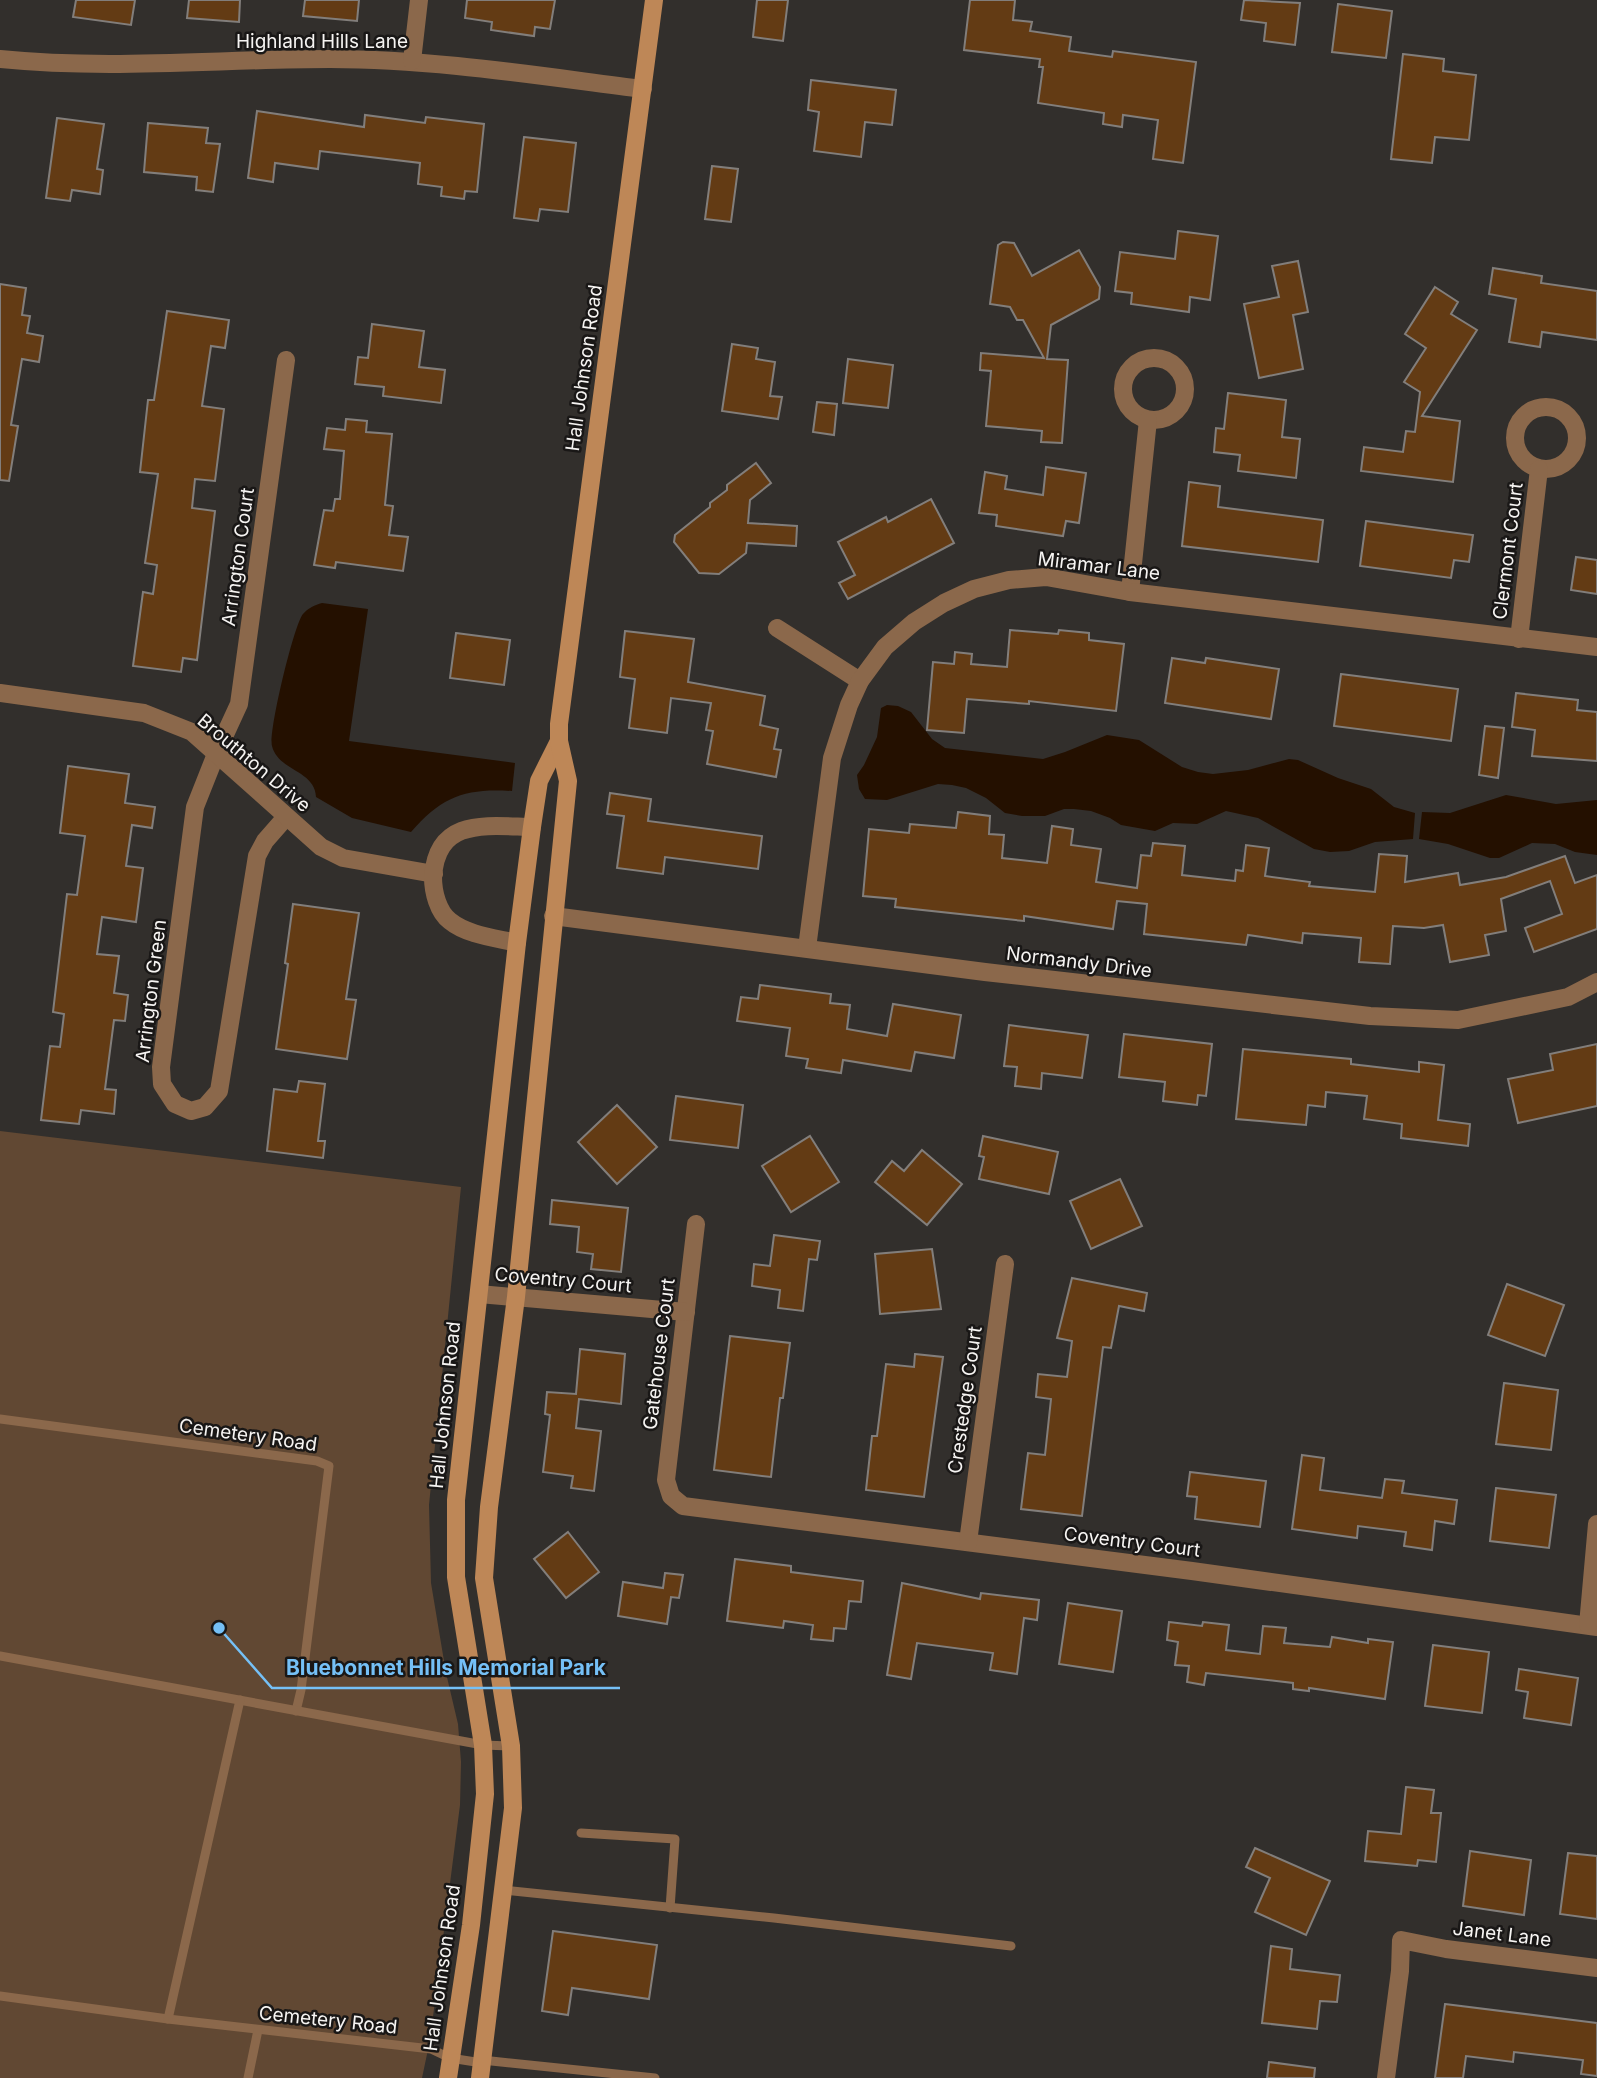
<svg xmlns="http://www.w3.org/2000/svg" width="1597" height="2078" viewBox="0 0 1597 2078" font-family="Inter,sans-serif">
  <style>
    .green { fill: #614833 }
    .water { fill: #241000 }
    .building { fill: #633b14; stroke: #827e7b; stroke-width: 2 }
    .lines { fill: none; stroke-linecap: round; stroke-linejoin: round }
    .lane { stroke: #8b684b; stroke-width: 9 }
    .street { stroke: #8b684b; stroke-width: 18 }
    .secondary { stroke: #be8757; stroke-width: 18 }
    .labels { text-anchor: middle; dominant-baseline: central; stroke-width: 5; stroke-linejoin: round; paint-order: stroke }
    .street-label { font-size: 19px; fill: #f6f4f2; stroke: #191716 }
    .leader { fill: none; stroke: #75c0f6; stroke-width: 2.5 }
    .callout-dot { fill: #75c0f6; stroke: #191716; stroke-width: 2.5 }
    .callout-label { font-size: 21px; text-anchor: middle; font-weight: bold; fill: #75c0f6; stroke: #191716; stroke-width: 5; stroke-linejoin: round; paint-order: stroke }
  </style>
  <rect width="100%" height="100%" fill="#322f2c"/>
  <path class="green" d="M 0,1131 L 461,1187 L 429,1505 L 431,1583 L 446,1673 L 458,1724 L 461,1762 L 460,1805 L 430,2040 L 422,2078 L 0,2078 Z"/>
  <g class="water">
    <path d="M 322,603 L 368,609 L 349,741 L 515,763 L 512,791 C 466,788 442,796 411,832 L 352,818 L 316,797 C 315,770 278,771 272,746 C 268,733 294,624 303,614 C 308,608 315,605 322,603 Z"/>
    <path d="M 887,705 L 898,706 L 911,712 L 932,739 L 945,748 L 1043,759 L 1065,752 L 1107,735 L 1139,740 L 1182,767 L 1198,772 L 1213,774 L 1248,770 L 1289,759 L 1298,760 L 1338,778 L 1371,789 L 1394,807 L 1415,813 L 1413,839 L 1375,842 L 1349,851 L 1330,852 L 1314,849 L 1258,818 L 1226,811 L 1197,824 L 1173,823 L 1155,831 L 1121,825 L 1110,818 L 1091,811 L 1074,809 L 1064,809 L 1045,816 L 1022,816 L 1005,813 L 986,798 L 966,788 L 952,785 L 938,784 L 887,800 L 865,799 L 859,789 L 857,775 L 864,765 L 877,737 L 881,708 Z"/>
    <path d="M 1506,795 L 1556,804 L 1597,800 L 1597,855 L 1575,852 L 1555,844 L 1532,843 L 1499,858 L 1490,858 L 1448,844 L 1419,839 L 1422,812 L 1450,813 Z"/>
  </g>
  <g class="building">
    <path d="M 76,0 L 135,0 L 131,25 L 73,17 Z"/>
    <path d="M 189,0 L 240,0 L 239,22 L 187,18 Z"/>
    <path d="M 305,0 L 359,0 L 357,21 L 303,16 Z"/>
    <path d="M 467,0 L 555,0 L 550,29 L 535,27 L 534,36 L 491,30 L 492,22 L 465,18 Z"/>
    <path d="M 757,0 L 788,0 L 783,41 L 753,37 Z"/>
    <path d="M 970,0 L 1015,0 L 1013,20 L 1032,22 L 1030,31 L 1071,37 L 1069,51 L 1112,57 L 1113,51 L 1196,62 L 1183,163 L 1153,159 L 1158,120 L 1123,115 L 1122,127 L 1103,124 L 1104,113 L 1038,103 L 1043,67 L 1039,67 L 1040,59 L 964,50 Z"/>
    <path d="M 1244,0 L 1300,3 L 1295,45 L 1264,41 L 1266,23 L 1241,20 Z"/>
    <path d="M 1338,4 L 1392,11 L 1386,58 L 1332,52 Z"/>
    <path d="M 1403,54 L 1444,59 L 1443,71 L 1476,75 L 1469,140 L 1435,137 L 1432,163 L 1391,159 Z"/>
    <path d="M 811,80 L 896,90 L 892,125 L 865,122 L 861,157 L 814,151 L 819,112 L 808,110 Z"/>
    <path d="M 257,111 L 364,127 L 365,115 L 425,123 L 426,117 L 484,124 L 477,192 L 465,191 L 464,199 L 441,196 L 442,187 L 418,184 L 420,163 L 320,151 L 318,169 L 275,163 L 273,182 L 248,178 Z"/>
    <path d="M 57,118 L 104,124 L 97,169 L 103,170 L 100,194 L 72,190 L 70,201 L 46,198 Z"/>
    <path d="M 148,123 L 208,128 L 206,143 L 220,144 L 213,192 L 196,190 L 197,177 L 144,172 Z"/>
    <path d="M 524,137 L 576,143 L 568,212 L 540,209 L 538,221 L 514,218 Z"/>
    <path d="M 712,166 L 738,169 L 731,222 L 705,219 Z"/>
    <path d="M 1178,231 L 1218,236 L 1210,300 L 1190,297 L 1189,312 L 1131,304 L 1132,293 L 1115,291 L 1120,252 L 1175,259 Z"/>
    <path d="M 1003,242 L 1014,243 L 1032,276 L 1079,250 L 1100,287 L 1099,299 L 1051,325 L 1047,359 L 1068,360 L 1062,443 L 1041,442 L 1042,431 L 986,426 L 991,371 L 980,370 L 981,353 L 1044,358 L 1023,320 L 1017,320 L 1010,307 L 990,304 L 998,245 Z"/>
    <path d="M 1298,261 L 1308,312 L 1293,315 L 1303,369 L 1259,378 L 1244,304 L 1279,297 L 1272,266 Z"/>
    <path d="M 1493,268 L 1542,276 L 1541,283 L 1597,291 L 1597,340 L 1542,332 L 1540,347 L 1509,342 L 1516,299 L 1489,294 Z"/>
    <path d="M 0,284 L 26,288 L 22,315 L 30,316 L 27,333 L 43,336 L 39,362 L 22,359 L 11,425 L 18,426 L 9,481 L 0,480 Z"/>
    <path d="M 1435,287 L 1458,302 L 1451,314 L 1477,330 L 1422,416 L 1460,421 L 1453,482 L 1361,471 L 1364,447 L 1403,452 L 1406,431 L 1415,432 L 1420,392 L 1404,382 L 1426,348 L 1405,334 Z"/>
    <path d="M 167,311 L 229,320 L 225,348 L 211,346 L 202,406 L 224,409 L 215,481 L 195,479 L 192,508 L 215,511 L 197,660 L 183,658 L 181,672 L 133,666 L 143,592 L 153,594 L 157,565 L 145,563 L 158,474 L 140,472 L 148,400 L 154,400 Z"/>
    <path d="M 372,324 L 424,331 L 419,367 L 445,370 L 441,403 L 383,396 L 384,387 L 355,384 L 358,357 L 368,358 Z"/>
    <path d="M 732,344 L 758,348 L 756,359 L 775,362 L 770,396 L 782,397 L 778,419 L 722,411 Z"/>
    <path d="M 848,359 L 893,365 L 888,408 L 843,403 Z"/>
    <path d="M 1228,393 L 1286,400 L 1282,437 L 1300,439 L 1296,478 L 1238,471 L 1240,455 L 1214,452 L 1216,428 L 1224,429 Z"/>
    <path d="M 817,402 L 837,404 L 834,435 L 813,432 Z"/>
    <path d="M 346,419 L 367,421 L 366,432 L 392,434 L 385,505 L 393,506 L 389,535 L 408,537 L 403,571 L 336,562 L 335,568 L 314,565 L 324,510 L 333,511 L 335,499 L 340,499 L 344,451 L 324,449 L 327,428 L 345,430 Z"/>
    <path d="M 756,463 L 771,483 L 750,500 L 748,523 L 797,526 L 796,546 L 747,543 L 746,553 L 719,574 L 699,573 L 674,542 L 675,535 L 710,507 L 710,503 L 727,490 L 727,485 Z"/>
    <path d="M 1046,467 L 1086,473 L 1079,523 L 1066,521 L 1063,536 L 996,526 L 997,515 L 979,513 L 985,472 L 1007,476 L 1005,489 L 1043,495 Z"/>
    <path d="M 1189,482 L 1220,486 L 1218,507 L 1323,520 L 1318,562 L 1182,546 Z"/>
    <path d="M 931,499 L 954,543 L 848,599 L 839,583 L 855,575 L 838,542 L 886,517 L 888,522 Z"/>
    <path d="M 1366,521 L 1473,535 L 1469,562 L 1454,560 L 1451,578 L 1360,566 Z"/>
    <path d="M 1576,557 L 1597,560 L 1597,594 L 1571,590 Z"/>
    <path d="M 1010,630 L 1058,634 L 1059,630 L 1089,633 L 1089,640 L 1124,644 L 1116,711 L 1029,701 L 1029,704 L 967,699 L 964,733 L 927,730 L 933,662 L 954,664 L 955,652 L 972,654 L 971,664 L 1007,667 Z"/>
    <path d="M 625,631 L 694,639 L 688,682 L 765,696 L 760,725 L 778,729 L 774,749 L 781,750 L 776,777 L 707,764 L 713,731 L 706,730 L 711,703 L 671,698 L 667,733 L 629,728 L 635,679 L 620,677 Z"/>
    <path d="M 456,633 L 510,640 L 504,685 L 450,678 Z"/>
    <path d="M 1172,658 L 1205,663 L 1206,658 L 1279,669 L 1271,719 L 1165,703 Z"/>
    <path d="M 1341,674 L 1458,689 L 1451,741 L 1334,726 Z"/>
    <path d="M 1516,693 L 1578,700 L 1577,710 L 1597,712 L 1597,761 L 1532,756 L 1535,730 L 1512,727 Z"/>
    <path d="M 1485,726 L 1504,728 L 1498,778 L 1479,775 Z"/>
    <path d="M 68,766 L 129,774 L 125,803 L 155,807 L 152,828 L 132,825 L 126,866 L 143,868 L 136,922 L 102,917 L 97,954 L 119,956 L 114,993 L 128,995 L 125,1021 L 114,1020 L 105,1089 L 116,1090 L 114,1114 L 81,1110 L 79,1124 L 41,1120 L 50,1046 L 60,1047 L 64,1014 L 53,1012 L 67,894 L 77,895 L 85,836 L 60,833 Z"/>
    <path d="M 610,793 L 651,799 L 648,821 L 762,836 L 758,869 L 665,857 L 663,874 L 617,868 L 624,816 L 607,814 Z"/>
    <path d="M 958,812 L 990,816 L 989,834 L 1004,835 L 1002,858 L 1047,863 L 1052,826 L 1073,829 L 1071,845 L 1101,849 L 1096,882 L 1137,888 L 1141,855 L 1151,856 L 1153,843 L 1185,846 L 1182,875 L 1235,881 L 1236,870 L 1243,871 L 1246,845 L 1269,848 L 1265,876 L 1310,882 L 1309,886 L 1375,892 L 1379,854 L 1407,856 L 1405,882 L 1458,873 L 1460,885 L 1506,877 L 1565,856 L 1575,883 L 1597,875 L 1597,929 L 1534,952 L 1525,928 L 1562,914 L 1550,881 L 1501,899 L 1506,931 L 1485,935 L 1489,955 L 1450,962 L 1443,925 L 1424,928 L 1393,926 L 1390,964 L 1359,962 L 1361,938 L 1303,933 L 1302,943 L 1248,935 L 1246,945 L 1144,934 L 1147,904 L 1117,901 L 1113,929 L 1024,916 L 1024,921 L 895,907 L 896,899 L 863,896 L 869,829 L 909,833 L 910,824 L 956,828 Z"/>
    <path d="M 293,904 L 359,913 L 346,999 L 356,1000 L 347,1059 L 276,1049 L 288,964 L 285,963 Z"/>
    <path d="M 760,985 L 831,994 L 830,1003 L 850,1005 L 847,1029 L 887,1036 L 893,1004 L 961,1015 L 954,1058 L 915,1052 L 911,1071 L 843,1060 L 841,1073 L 806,1068 L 808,1059 L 786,1056 L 790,1028 L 737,1021 L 741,997 L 758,999 Z"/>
    <path d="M 1009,1025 L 1088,1035 L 1082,1078 L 1042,1073 L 1041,1089 L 1015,1086 L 1017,1067 L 1004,1066 Z"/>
    <path d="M 1124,1034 L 1212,1044 L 1206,1096 L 1198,1095 L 1197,1105 L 1163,1101 L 1165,1082 L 1119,1077 Z"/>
    <path d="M 1597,1044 L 1597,1106 L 1518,1123 L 1508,1079 L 1553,1070 L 1550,1054 Z"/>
    <path d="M 1243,1049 L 1351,1059 L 1351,1064 L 1419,1072 L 1419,1062 L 1444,1065 L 1438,1120 L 1470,1124 L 1468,1146 L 1401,1138 L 1402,1124 L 1364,1119 L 1367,1096 L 1326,1092 L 1325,1107 L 1308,1105 L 1306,1125 L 1236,1119 Z"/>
    <path d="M 299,1081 L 325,1084 L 318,1141 L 325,1141 L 323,1158 L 267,1151 L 274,1089 L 297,1092 Z"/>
    <path d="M 676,1096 L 743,1105 L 738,1148 L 670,1140 Z"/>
    <path d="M 617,1105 L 657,1147 L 617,1184 L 578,1142 Z"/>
    <path d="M 810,1136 L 839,1182 L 791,1212 L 762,1166 Z"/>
    <path d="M 983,1136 L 1058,1152 L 1049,1194 L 979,1179 L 984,1157 L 979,1156 Z"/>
    <path d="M 922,1150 L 962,1184 L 927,1225 L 875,1182 L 892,1161 L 904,1171 Z"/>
    <path d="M 1120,1179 L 1142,1226 L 1091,1249 L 1070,1201 Z"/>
    <path d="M 552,1200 L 628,1208 L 621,1272 L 591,1269 L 593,1254 L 577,1252 L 579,1227 L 550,1224 Z"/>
    <path d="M 774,1235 L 820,1241 L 817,1260 L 809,1259 L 803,1311 L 778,1308 L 780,1290 L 752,1286 L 754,1264 L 770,1266 Z"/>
    <path d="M 932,1249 L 941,1309 L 880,1314 L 875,1254 Z"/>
    <path d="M 1072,1278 L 1147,1293 L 1144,1311 L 1119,1306 L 1111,1348 L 1103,1347 L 1082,1516 L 1021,1509 L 1028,1453 L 1045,1455 L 1051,1399 L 1036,1397 L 1038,1374 L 1067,1377 L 1072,1341 L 1057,1338 Z"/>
    <path d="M 1507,1284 L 1564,1305 L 1545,1356 L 1488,1335 Z"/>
    <path d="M 730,1336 L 790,1343 L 783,1398 L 780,1398 L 771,1477 L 714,1470 Z"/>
    <path d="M 580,1349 L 625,1354 L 621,1404 L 579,1399 L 576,1428 L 601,1431 L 594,1491 L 571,1488 L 573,1476 L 543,1472 L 550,1415 L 545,1414 L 547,1392 L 576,1394 Z"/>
    <path d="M 915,1354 L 943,1357 L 924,1497 L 866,1490 L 872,1436 L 877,1436 L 886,1364 L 914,1367 Z"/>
    <path d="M 1504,1383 L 1558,1390 L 1551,1450 L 1496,1444 Z"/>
    <path d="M 1302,1455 L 1324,1458 L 1320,1490 L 1382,1498 L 1385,1479 L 1404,1481 L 1402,1493 L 1457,1500 L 1454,1524 L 1435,1521 L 1432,1550 L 1404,1546 L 1406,1532 L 1358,1526 L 1357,1538 L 1292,1529 Z"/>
    <path d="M 1190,1472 L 1266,1481 L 1260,1527 L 1195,1519 L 1197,1497 L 1187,1496 Z"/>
    <path d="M 1496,1488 L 1556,1495 L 1549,1548 L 1490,1541 Z"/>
    <path d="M 568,1532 L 599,1572 L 566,1598 L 534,1559 Z"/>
    <path d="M 735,1559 L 791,1566 L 791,1572 L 863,1581 L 861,1602 L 849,1601 L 846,1629 L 834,1628 L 833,1641 L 811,1639 L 813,1625 L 784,1621 L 783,1628 L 727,1621 Z"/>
    <path d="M 665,1573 L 683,1575 L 679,1598 L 671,1597 L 667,1624 L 618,1616 L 623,1582 L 663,1588 Z"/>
    <path d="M 902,1583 L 980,1599 L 981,1593 L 1039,1600 L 1037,1620 L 1024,1618 L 1017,1674 L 990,1670 L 993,1653 L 917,1643 L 911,1679 L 887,1675 Z"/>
    <path d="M 1068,1603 L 1122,1611 L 1113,1672 L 1059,1664 Z"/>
    <path d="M 1169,1622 L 1202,1626 L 1203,1622 L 1229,1625 L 1226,1650 L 1260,1654 L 1263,1626 L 1286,1628 L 1284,1643 L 1330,1647 L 1332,1637 L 1368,1643 L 1368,1639 L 1393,1642 L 1385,1699 L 1309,1688 L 1309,1691 L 1293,1689 L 1293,1683 L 1206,1673 L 1204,1685 L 1187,1682 L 1189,1666 L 1175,1665 L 1178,1642 L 1167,1640 Z"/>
    <path d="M 1433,1645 L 1489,1652 L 1482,1713 L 1425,1706 Z"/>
    <path d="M 1519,1669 L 1578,1678 L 1571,1725 L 1524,1718 L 1528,1692 L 1516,1690 Z"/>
    <path d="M 1406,1787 L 1434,1790 L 1431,1813 L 1441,1813 L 1436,1862 L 1418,1860 L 1417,1866 L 1365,1861 L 1368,1831 L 1401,1834 Z"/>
    <path d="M 1255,1848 L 1330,1881 L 1306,1935 L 1255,1912 L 1270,1878 L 1246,1867 Z"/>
    <path d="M 1470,1851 L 1531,1860 L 1524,1915 L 1463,1906 Z"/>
    <path d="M 1568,1853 L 1597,1856 L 1597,1919 L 1560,1914 Z"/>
    <path d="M 553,1931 L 657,1945 L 649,1999 L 572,1988 L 568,2015 L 542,2011 Z"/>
    <path d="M 1271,1946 L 1292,1949 L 1290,1969 L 1340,1975 L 1337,2002 L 1320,2001 L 1317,2029 L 1262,2023 Z"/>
    <path d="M 1445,2004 L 1597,2023 L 1597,2076 L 1581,2074 L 1583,2060 L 1514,2052 L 1513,2062 L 1466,2056 L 1463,2078 L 1435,2078 Z"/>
    <path d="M 1269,2062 L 1315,2068 L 1314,2078 L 1267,2078 Z"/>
  </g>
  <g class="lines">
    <g class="lane">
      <path d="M 0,1419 L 317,1461 L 329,1466 L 301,1690 L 296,1711"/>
      <path d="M 0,1656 L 483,1745 L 511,1746"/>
      <path d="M 581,1833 L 675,1839 L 670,1908"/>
      <path d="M 503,1890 L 774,1918 L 1011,1946"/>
      <path d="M 0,1996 L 168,2019 L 431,2049 L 450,2058 L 482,2063"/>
      <path d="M 168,2019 L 240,1700"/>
      <path d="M 482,2060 L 655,2078"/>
      <path d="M 248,2078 L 258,2030"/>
    </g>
    <g class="street">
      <path d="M 0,59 C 110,70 220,59 330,59 C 435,59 539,76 643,89"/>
      <path d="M 412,61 L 419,0"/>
      <circle cx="1154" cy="389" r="31"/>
      <path d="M 286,360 L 239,704 L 216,754 L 195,807 L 161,1067 L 162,1084 L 175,1104 L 191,1111 L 205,1107 L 219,1091 L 257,856 L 265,841 L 286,817"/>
      <circle cx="1546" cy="438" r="31"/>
      <path d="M 1130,592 L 1148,420"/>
      <path d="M 777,628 L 860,681"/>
      <path d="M 1519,639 L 1539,469"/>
      <path d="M 0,693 L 144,713 L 192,732 L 321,847 L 343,858 L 434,874"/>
      <path d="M 553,916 L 985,972 L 1370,1016 L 1458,1020 L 1568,997 L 1597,982"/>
      <path d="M 517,943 C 496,938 467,935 450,921 C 438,912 433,892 433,877 C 437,817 487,826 532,827"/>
      <path d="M 807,948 L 832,758 L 849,705 L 860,681 L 885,647 L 914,622 L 944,603 L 974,589 L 1009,580 L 1046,577 L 1130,592 L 1597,647"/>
      <path d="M 696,1224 L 666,1480 L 671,1496 L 683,1506 L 1192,1571 L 1597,1627"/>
      <path d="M 479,1294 L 686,1312"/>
      <path d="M 968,1542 L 1005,1264"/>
      <path d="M 1588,1625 L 1597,1524"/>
      <path d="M 1386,2078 L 1400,1971 L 1401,1940 L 1446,1949 L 1597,1968"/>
    </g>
    <g class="secondary">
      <path d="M 448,2078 L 471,1925 L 485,1794 L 483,1745 L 456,1577 L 456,1500 L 517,943 L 532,827 L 539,781 L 559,741"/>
      <path d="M 480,2078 L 513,1808 L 511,1746 L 484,1578 L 489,1507 L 516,1297 L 568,781 L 559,741 L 559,724 L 654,0"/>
    </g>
  </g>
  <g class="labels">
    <g class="street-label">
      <text x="322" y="41">Highland Hills Lane</text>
      <text transform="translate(584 368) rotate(-82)">Hall Johnson Road</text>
      <text transform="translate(1508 551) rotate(-83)">Clermont Court</text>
      <text transform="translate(238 557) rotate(-82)">Arrington Court</text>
      <text transform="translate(1099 566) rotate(7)">Miramar Lane</text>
      <text transform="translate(254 763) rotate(40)">Brouthton Drive</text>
      <text transform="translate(1079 962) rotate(7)">Normandy Drive</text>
      <text transform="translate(151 991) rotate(-83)">Arrington Green</text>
      <text transform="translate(563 1280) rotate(5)">Coventry Court</text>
      <text transform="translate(659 1354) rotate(-83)">Gatehouse Court</text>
      <text transform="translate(965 1400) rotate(-82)">Crestedge Court</text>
      <text transform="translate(445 1405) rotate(-84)">Hall Johnson Road</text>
      <text transform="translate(248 1435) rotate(8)">Cemetery Road</text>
      <text transform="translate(1132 1542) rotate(7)">Coventry Court</text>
      <text transform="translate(1502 1934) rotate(7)">Janet Lane</text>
      <text transform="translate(442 1968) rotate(-82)">Hall Johnson Road</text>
      <text transform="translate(328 2020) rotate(6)">Cemetery Road</text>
    </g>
  </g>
  <path class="leader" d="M219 1628L272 1688H620"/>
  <circle class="callout-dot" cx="219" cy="1628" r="7"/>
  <g class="callout-label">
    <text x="446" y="1675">Bluebonnet Hills Memorial Park</text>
  </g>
</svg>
